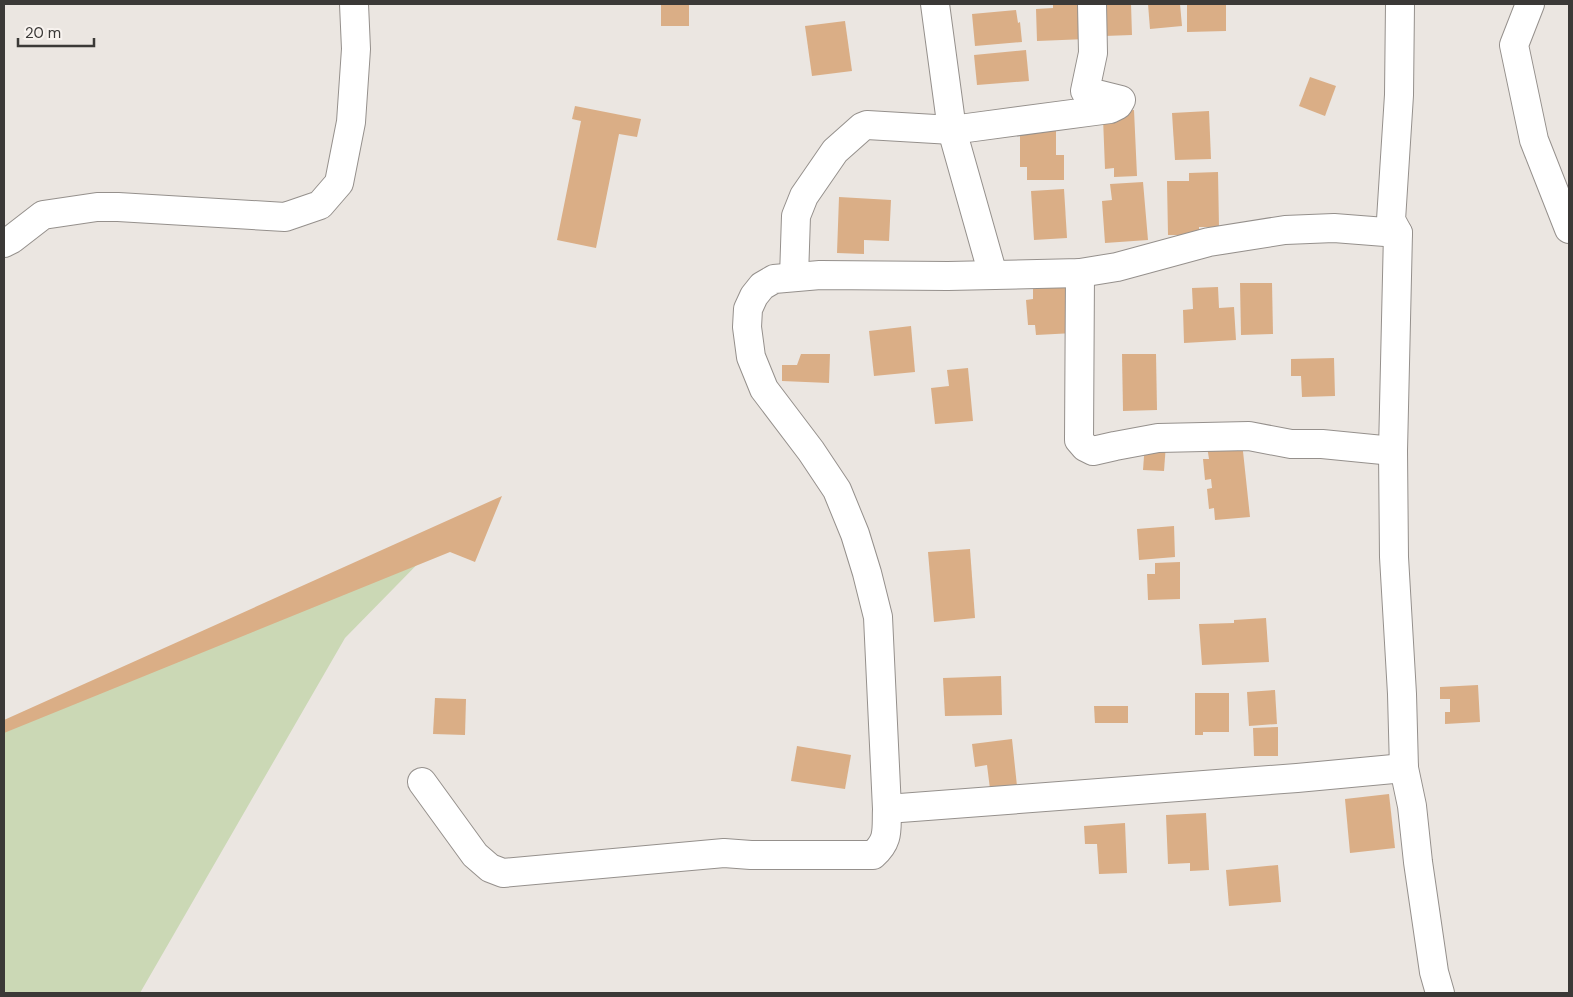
<svg xmlns="http://www.w3.org/2000/svg" width="1573" height="997" viewBox="0 0 1573 997" font-family="'DM Sans',sans-serif">
  <style>
    .green { fill: #cbd8b5 }
    .building { fill: #daae86 }
    .lines { fill: none; stroke-linecap: round; stroke-linejoin: round }
    .minor-casing { stroke: #95908c; stroke-width: 30 }
    .minor { stroke: #fff; stroke-width: 28 }
  </style>
  <rect width="100%" height="100%" fill="#ebe6e1"/>
  <path class="green" d="M 445,536 L 345,638 L 140,993 L 4,993 L 4,726 Z"/>
  <g class="building">
    <rect x="661" y="4" width="28" height="22"/>
    <path d="M 1053,4 L 1086,4 L 1087,39 L 1037,41 L 1036,9 L 1053,8 Z"/>
    <path d="M 1103,4 L 1131,4 L 1132,35 L 1104,36 Z"/>
    <path d="M 1148,4 L 1180,4 L 1182,26 L 1150,29 Z"/>
    <path d="M 1187,4 L 1226,4 L 1226,31 L 1187,32 Z"/>
    <path d="M 1016,10 L 1018,23 L 1020,22 L 1022,42 L 975,46 L 972,14 Z"/>
    <path d="M 845,21 L 852,71 L 812,76 L 805,26 Z"/>
    <path d="M 1026,50 L 1029,81 L 977,85 L 974,55 Z"/>
    <path d="M 1310,77 L 1336,86 L 1325,116 L 1299,106 Z"/>
    <path d="M 575,106 L 641,119 L 637,137 L 619,134 L 596,248 L 557,240 L 581,121 L 572,119 Z"/>
    <path d="M 1134,110 L 1137,176 L 1114,177 L 1114,168 L 1105,169 L 1103,118 L 1117,111 Z"/>
    <path d="M 1209,111 L 1211,159 L 1175,160 L 1172,113 Z"/>
    <path d="M 1020,127 L 1056,127 L 1056,155 L 1064,155 L 1064,180 L 1027,180 L 1027,167 L 1020,167 Z"/>
    <path d="M 1218,172 L 1219,227 L 1199,227 L 1199,235 L 1168,235 L 1167,181 L 1189,181 L 1189,173 Z"/>
    <path d="M 1143,182 L 1148,240 L 1105,243 L 1102,201 L 1112,200 L 1110,184 Z"/>
    <path d="M 1064,189 L 1067,238 L 1034,240 L 1031,191 Z"/>
    <path d="M 839,197 L 891,200 L 889,241 L 864,240 L 864,254 L 837,253 Z"/>
    <path d="M 1240,283 L 1272,283 L 1273,334 L 1241,335 Z"/>
    <path d="M 1071,286 L 1074,333 L 1036,335 L 1035,325 L 1028,325 L 1026,300 L 1033,299 L 1033,288 Z"/>
    <path d="M 1218,287 L 1219,308 L 1234,307 L 1236,340 L 1184,343 L 1183,310 L 1193,309 L 1192,288 Z"/>
    <path d="M 911,326 L 915,372 L 874,376 L 869,331 Z"/>
    <path d="M 801,354 L 830,354 L 829,383 L 782,381 L 782,365 L 797,365 Z"/>
    <path d="M 1122,354 L 1156,354 L 1157,410 L 1123,411 Z"/>
    <path d="M 1334,358 L 1335,396 L 1302,397 L 1301,376 L 1291,376 L 1291,359 Z"/>
    <path d="M 968,368 L 973,421 L 935,424 L 931,388 L 949,386 L 947,370 Z"/>
    <path d="M 1242,442 L 1250,517 L 1215,520 L 1214,508 L 1209,509 L 1207,489 L 1212,488 L 1211,479 L 1205,480 L 1203,459 L 1209,459 L 1207,446 Z"/>
    <path d="M 1145,443 L 1166,444 L 1164,471 L 1143,470 Z"/>
    <path d="M 502,496 L 475,562 L 450,552 L 4,733 L 4,720 Z"/>
    <path d="M 1174,526 L 1175,557 L 1139,560 L 1137,529 Z"/>
    <path d="M 970,549 L 975,618 L 934,622 L 928,552 Z"/>
    <path d="M 1180,562 L 1180,599 L 1148,600 L 1147,574 L 1155,574 L 1155,563 Z"/>
    <path d="M 1266,618 L 1269,662 L 1202,665 L 1199,624 L 1234,623 L 1234,620 Z"/>
    <path d="M 1001,676 L 1002,715 L 945,716 L 943,678 Z"/>
    <path d="M 1478,685 L 1480,722 L 1445,724 L 1445,712 L 1450,712 L 1450,699 L 1440,699 L 1440,687 Z"/>
    <path d="M 1275,690 L 1277,724 L 1249,726 L 1247,692 Z"/>
    <path d="M 1195,693 L 1229,693 L 1229,732 L 1203,732 L 1203,735 L 1195,735 Z"/>
    <path d="M 435,698 L 466,699 L 465,735 L 433,734 Z"/>
    <path d="M 1094,706 L 1128,706 L 1128,723 L 1095,723 Z"/>
    <path d="M 1278,727 L 1278,756 L 1254,756 L 1253,728 Z"/>
    <path d="M 1012,739 L 1017,786 L 990,789 L 987,765 L 975,767 L 972,744 Z"/>
    <path d="M 797,746 L 851,755 L 845,789 L 791,781 Z"/>
    <path d="M 1389,794 L 1395,848 L 1350,853 L 1345,799 Z"/>
    <path d="M 1206,813 L 1209,870 L 1190,871 L 1190,863 L 1168,864 L 1166,815 Z"/>
    <path d="M 1125,823 L 1127,873 L 1099,874 L 1097,844 L 1085,844 L 1084,826 Z"/>
    <path d="M 1278,865 L 1281,902 L 1229,906 L 1226,870 Z"/>
  </g>
  <g class="lines">
    <g class="minor-casing">
      <g id="minor">
        <path d="M 935,4 L 952,130 L 993,275"/>
        <path d="M 1400,4 L 1399,95 L 1391,220 L 1398,233 L 1393,451 L 1394,557 L 1402,694 L 1404,768 L 1412,806 L 1418,862 L 1434,972 L 1440,993"/>
        <path d="M 1530,4 L 1514,45 L 1534,140 L 1569,229"/>
        <path d="M 4,243 L 12,239 L 43,215 L 97,207 L 118,207 L 285,217 L 320,205 L 339,183 L 351,122 L 356,49 L 354,4"/>
        <path d="M 1080,273 L 1079,440 L 1085,447 L 1093,451 L 1115,446 L 1158,438 L 1249,436 L 1291,444 L 1322,444 L 1393,451"/>
        <path d="M 794,277 L 796,216 L 804,196 L 835,151 L 862,127 L 867,125 L 952,130 L 1110,109 L 1118,105 L 1121,100 L 1085,91 L 1093,53 L 1092,4"/>
        <path d="M 422,782 L 475,855 L 490,868 L 503,873 L 724,853 L 751,855 L 873,855 C 890,840 886,829 887,809 L 878,617 L 867,573 L 855,534 L 837,490 L 811,451 L 764,389 L 751,357 L 747,327 L 748,309 L 754,296 L 762,286 L 774,279 L 820,275 L 948,276 L 1080,273 L 1117,267 L 1209,242 L 1285,230 L 1334,228 L 1398,233"/>
        <path d="M 887,809 L 1297,778 L 1404,768"/>
      </g>
    </g>
    <use href="#minor" class="minor"/>
  </g>
  <rect width="1573" height="997" fill="none" stroke="#3b3937" stroke-width="10"/>
  <path d="M18 38v8h76v-8" fill="none" stroke="#3b3937" stroke-width="2.5"/>
  <text x="25" y="38" font-size="15" fill="#3b3937" stroke="#f8f3ef" stroke-width="4" paint-order="stroke">20 m</text>
</svg>
